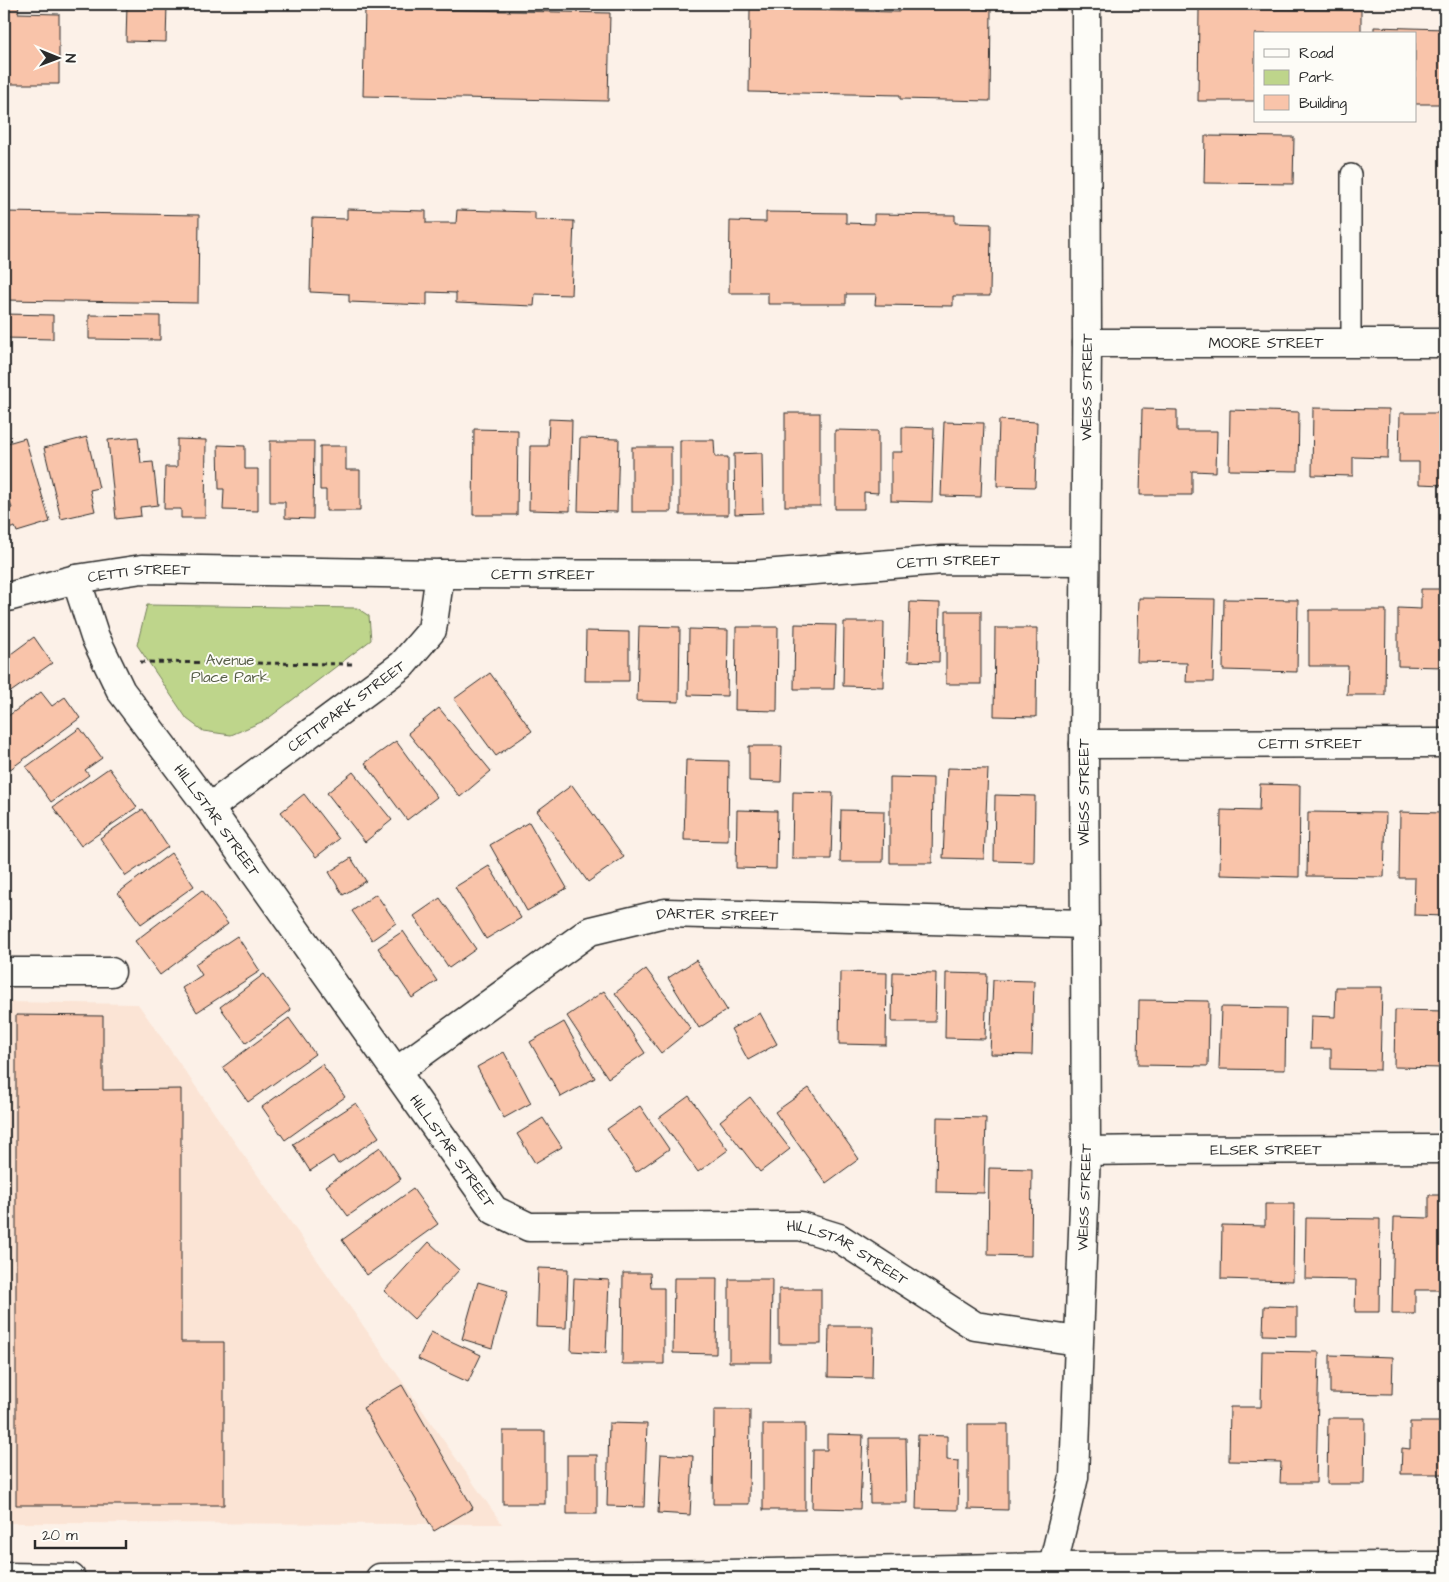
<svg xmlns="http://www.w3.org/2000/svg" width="1449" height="1582" viewBox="0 0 1449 1582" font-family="'Architects Daughter',sans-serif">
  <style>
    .built { fill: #fbe4d5 }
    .green { fill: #bed58b; stroke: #74805b }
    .building { fill: #f9c4aa; stroke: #2b2b2b }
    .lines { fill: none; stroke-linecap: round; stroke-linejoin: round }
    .lane-casing { stroke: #2b2b2b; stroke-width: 22 }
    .street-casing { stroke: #2b2b2b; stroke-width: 31 }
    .path { stroke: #2b2b2b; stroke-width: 3; stroke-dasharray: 5 4; stroke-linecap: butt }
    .lane { stroke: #fdfcf7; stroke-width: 19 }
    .street { stroke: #fdfcf7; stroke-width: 28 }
    .labels { text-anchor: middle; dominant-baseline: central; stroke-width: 4; stroke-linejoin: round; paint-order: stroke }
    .street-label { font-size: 15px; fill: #2b2b2b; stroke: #fdfcf7 }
    .park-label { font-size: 15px; fill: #575e48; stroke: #fdfcf7 }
  </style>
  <rect width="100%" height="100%" fill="#fcf1e8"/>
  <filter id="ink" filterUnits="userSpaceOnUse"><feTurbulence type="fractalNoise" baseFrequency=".02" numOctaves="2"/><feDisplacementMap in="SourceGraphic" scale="10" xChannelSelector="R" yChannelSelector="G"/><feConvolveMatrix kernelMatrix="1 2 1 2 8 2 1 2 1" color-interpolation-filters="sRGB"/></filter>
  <g filter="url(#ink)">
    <path class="built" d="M 4,1002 L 138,1004 L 502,1524 L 4,1523 Z"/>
    <path class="green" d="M 147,605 L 357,608 L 369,616 L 371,640 L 266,720 L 231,735 L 203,731 L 187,719 L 137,645 Z"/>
    <g class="building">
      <path d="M 4,4 L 19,4 L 18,13 L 59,14 L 59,84 L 4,84 Z"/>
      <path d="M 127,4 L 167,4 L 166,42 L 126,41 Z"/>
      <path d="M 899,7 L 991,9 L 990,101 L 900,99 L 900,95 L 749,92 L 750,9 L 899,12 Z"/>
      <path d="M 365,8 L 610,13 L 608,101 L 363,96 Z"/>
      <path d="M 1199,9 L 1361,10 L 1361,34 L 1255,34 L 1255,101 L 1198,101 Z"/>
      <path d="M 1374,27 L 1445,29 L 1445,104 L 1415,104 L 1415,34 L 1374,34 Z"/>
      <path d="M 1205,136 L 1294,137 L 1293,184 L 1204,183 Z"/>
      <path d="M 347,209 L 426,211 L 426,223 L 456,223 L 457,210 L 535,212 L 535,220 L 574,221 L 571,295 L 535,294 L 534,306 L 456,303 L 456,293 L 427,292 L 427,305 L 349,302 L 349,294 L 310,292 L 312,218 L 347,219 Z"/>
      <path d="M 4,212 L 199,215 L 198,303 L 4,300 Z"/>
      <path d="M 766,212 L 846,213 L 846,223 L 874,224 L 874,214 L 955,215 L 955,223 L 991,224 L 990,296 L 953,296 L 953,306 L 875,305 L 876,294 L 846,294 L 846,304 L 768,304 L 768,293 L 729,293 L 730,221 L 766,222 Z"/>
      <path d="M 4,314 L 53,315 L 53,339 L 4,338 Z"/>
      <path d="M 89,315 L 160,316 L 160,340 L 89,339 Z"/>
      <path d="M 1444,385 L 1445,485 L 1419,484 L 1419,462 L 1399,462 L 1400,413 L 1444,413 Z"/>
      <path d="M 1313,408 L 1389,409 L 1388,458 L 1353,457 L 1353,476 L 1312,475 Z"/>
      <path d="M 1142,409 L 1177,410 L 1177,431 L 1217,431 L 1216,472 L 1192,471 L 1192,495 L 1140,495 Z"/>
      <path d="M 1230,410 L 1299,412 L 1298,471 L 1229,470 Z"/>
      <rect x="785" y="413" width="35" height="93"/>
      <path d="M 549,419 L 572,420 L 570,511 L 529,510 L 530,446 L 548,446 Z"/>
      <path d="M 999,420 L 1037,422 L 1035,487 L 997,486 Z"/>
      <path d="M 944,422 L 984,423 L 981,497 L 941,496 Z"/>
      <path d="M 902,427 L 934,428 L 932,502 L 891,501 L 891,452 L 902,452 Z"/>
      <path d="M 474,429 L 518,430 L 517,515 L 473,515 Z"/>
      <path d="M 835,430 L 878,431 L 878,493 L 864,492 L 864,509 L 835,509 Z"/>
      <path d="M 87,437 L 99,488 L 90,490 L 95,511 L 61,519 L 44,448 Z"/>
      <path d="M 138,437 L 141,463 L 153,462 L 158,505 L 140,507 L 141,516 L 116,519 L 108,440 Z"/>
      <path d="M 25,438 L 50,522 L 17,532 L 15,527 L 8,529 L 4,514 L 4,510 L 12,508 L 4,486 L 4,444 Z"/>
      <path d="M 580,438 L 619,439 L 617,512 L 578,511 Z"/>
      <path d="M 177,439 L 206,440 L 205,518 L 181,518 L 181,509 L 164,509 L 165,467 L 177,467 Z"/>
      <path d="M 680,440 L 714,440 L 715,457 L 728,457 L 728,515 L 680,515 Z"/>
      <path d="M 270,441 L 314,441 L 313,519 L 285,518 L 285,502 L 270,502 Z"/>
      <path d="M 218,445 L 245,446 L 245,469 L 258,469 L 258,511 L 223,510 L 224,489 L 219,489 Z"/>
      <path d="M 320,446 L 346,446 L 346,470 L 360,470 L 360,511 L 326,511 L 326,490 L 320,490 Z"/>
      <rect x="632" y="447" width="39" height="65"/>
      <path d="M 762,453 L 763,513 L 735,514 L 734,454 Z"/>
      <path d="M 1421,589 L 1445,589 L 1445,667 L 1398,666 L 1398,608 L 1421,609 Z"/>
      <path d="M 1139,598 L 1215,599 L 1213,682 L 1186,682 L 1187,663 L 1137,662 Z"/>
      <path d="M 1224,599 L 1298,600 L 1297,672 L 1223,670 Z"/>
      <path d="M 910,602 L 940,603 L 939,662 L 908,661 Z"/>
      <path d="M 1309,610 L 1386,610 L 1385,695 L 1347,695 L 1348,666 L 1309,666 Z"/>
      <rect x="946" y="611" width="35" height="73"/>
      <path d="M 844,622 L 884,622 L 883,687 L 843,686 Z"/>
      <path d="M 795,624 L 836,625 L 834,689 L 794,689 Z"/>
      <path d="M 639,626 L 680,627 L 679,702 L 637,701 Z"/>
      <path d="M 736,627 L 778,627 L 777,711 L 735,710 Z"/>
      <path d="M 995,628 L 1037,628 L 1036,717 L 994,716 Z"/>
      <path d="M 689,629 L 728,630 L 727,696 L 688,695 Z"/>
      <path d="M 586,631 L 629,632 L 629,681 L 585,681 Z"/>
      <path d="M 34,637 L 52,663 L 5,696 L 4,659 Z"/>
      <path d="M 490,673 L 532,731 L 496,756 L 454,699 Z"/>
      <path d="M 41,692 L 52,706 L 65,697 L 80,718 L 9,770 L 4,763 L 4,719 Z"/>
      <path d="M 439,708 L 491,771 L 460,797 L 408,733 Z"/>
      <path d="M 80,728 L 102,758 L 85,770 L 89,775 L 51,802 L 26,767 Z"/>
      <path d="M 396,741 L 437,797 L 407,820 L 365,763 Z"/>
      <path d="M 749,746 L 782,746 L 781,782 L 749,781 Z"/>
      <path d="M 686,760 L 729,761 L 728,841 L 684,840 Z"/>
      <path d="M 109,768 L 137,807 L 81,846 L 53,807 Z"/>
      <path d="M 947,768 L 988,769 L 984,859 L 943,858 Z"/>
      <path d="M 353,772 L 392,820 L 365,842 L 327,793 Z"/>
      <path d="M 890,777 L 933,778 L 932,863 L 890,863 Z"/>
      <path d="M 1260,784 L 1300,785 L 1299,877 L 1220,875 L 1221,810 L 1259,811 Z"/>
      <path d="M 572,785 L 624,857 L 588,882 L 537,811 Z"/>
      <path d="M 1442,790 L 1445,790 L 1445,916 L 1414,915 L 1415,878 L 1399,878 L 1400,812 L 1442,813 Z"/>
      <path d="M 793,792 L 833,793 L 831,859 L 792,859 Z"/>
      <path d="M 304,794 L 339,839 L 316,857 L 281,812 Z"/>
      <path d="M 995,795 L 1035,796 L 1034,862 L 994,861 Z"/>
      <path d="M 143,809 L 168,847 L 126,876 L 100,838 Z"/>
      <path d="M 737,810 L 777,811 L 776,869 L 736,868 Z"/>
      <path d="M 841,810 L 884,811 L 883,862 L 840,862 Z"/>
      <path d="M 1308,812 L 1386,813 L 1384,877 L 1307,876 Z"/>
      <path d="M 529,822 L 567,888 L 527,911 L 490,845 Z"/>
      <path d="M 171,853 L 194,886 L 141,924 L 118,893 Z"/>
      <path d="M 351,858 L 366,881 L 343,895 L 329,872 Z"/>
      <path d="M 489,866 L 521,918 L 486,939 L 455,887 Z"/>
      <path d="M 202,890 L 228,924 L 160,975 L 135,941 Z"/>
      <path d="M 376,894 L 396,923 L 372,940 L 352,911 Z"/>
      <path d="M 440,898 L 476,949 L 449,968 L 414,916 Z"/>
      <path d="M 403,931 L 437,981 L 412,998 L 378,948 Z"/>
      <path d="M 237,936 L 260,971 L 197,1012 L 182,988 L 202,975 L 195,964 Z"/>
      <path d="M 696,960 L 727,1010 L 699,1028 L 668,978 Z"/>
      <path d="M 646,969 L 691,1029 L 661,1053 L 615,993 Z"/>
      <path d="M 840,972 L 887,973 L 886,1045 L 839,1044 Z"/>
      <path d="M 893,972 L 936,973 L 935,1022 L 892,1022 Z"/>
      <path d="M 946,973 L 987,974 L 985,1039 L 945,1038 Z"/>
      <path d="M 264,974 L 291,1010 L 246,1043 L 220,1007 Z"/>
      <path d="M 993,980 L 1034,981 L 1032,1055 L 990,1054 Z"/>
      <path d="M 1336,987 L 1382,987 L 1380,1070 L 1331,1069 L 1331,1049 L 1310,1049 L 1311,1016 L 1335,1017 Z"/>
      <path d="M 604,991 L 645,1053 L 608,1078 L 567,1016 Z"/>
      <path d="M 1139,1000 L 1209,1001 L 1208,1066 L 1138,1065 Z"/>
      <path d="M 1221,1007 L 1286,1008 L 1285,1070 L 1219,1069 Z"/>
      <path d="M 1395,1010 L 1445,1011 L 1445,1085 L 1443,1085 L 1443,1068 L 1394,1067 Z"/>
      <path d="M 760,1013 L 777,1044 L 748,1060 L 731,1029 Z"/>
      <path d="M 16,1015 L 103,1016 L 103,1090 L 181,1089 L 181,1342 L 224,1342 L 224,1505 L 16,1505 Z"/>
      <path d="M 289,1018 L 315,1054 L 248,1102 L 223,1067 Z"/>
      <path d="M 564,1022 L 595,1078 L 561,1097 L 530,1042 Z"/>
      <path d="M 504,1052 L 531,1103 L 504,1118 L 477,1067 Z"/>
      <path d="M 322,1064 L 345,1097 L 285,1140 L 262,1107 Z"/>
      <path d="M 809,1088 L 859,1159 L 826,1183 L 775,1112 Z"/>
      <path d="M 689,1096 L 728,1150 L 698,1172 L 659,1118 Z"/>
      <path d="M 750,1097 L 790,1149 L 760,1172 L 720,1121 Z"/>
      <path d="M 356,1103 L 379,1137 L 338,1164 L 333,1156 L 310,1171 L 293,1144 Z"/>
      <path d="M 640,1106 L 669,1149 L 636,1172 L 607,1129 Z"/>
      <path d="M 937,1117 L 986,1118 L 984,1193 L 936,1192 Z"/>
      <path d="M 543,1118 L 562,1147 L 535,1163 L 517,1134 Z"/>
      <path d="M 380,1147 L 401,1179 L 348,1216 L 326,1186 Z"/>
      <path d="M 989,1168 L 1032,1169 L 1031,1256 L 988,1255 Z"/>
      <path d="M 413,1189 L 438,1224 L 367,1275 L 342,1240 Z"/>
      <path d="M 1429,1195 L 1445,1195 L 1445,1290 L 1415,1290 L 1415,1314 L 1392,1314 L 1394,1217 L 1429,1218 Z"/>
      <path d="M 1265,1204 L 1294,1204 L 1293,1281 L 1221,1279 L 1222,1225 L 1265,1226 Z"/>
      <path d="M 1306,1218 L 1380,1219 L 1379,1312 L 1355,1312 L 1356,1280 L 1305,1279 Z"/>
      <path d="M 429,1242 L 459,1270 L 414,1319 L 384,1291 Z"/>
      <path d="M 538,1268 L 568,1269 L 566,1328 L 536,1327 Z"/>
      <path d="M 623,1273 L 650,1273 L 651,1288 L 664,1288 L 664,1364 L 622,1364 Z"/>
      <path d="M 574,1278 L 609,1280 L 606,1353 L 571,1351 Z"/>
      <path d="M 674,1278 L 717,1278 L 716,1354 L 673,1353 Z"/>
      <path d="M 729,1279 L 772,1279 L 771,1362 L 729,1362 Z"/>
      <path d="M 478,1282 L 508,1291 L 492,1348 L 462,1339 Z"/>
      <rect x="779" y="1289" width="42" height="55"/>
      <path d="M 1264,1306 L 1297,1307 L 1297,1336 L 1263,1335 Z"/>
      <path d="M 829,1326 L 873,1326 L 872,1378 L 828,1377 Z"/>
      <path d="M 431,1332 L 481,1355 L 468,1382 L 418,1359 Z"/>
      <path d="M 1262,1351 L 1319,1352 L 1316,1483 L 1280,1483 L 1281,1462 L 1229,1461 L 1230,1407 L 1261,1407 Z"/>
      <path d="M 1330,1355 L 1393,1357 L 1392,1394 L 1330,1393 Z"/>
      <path d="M 402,1385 L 473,1508 L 434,1531 L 363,1408 Z"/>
      <path d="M 714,1410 L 750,1410 L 749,1504 L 713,1504 Z"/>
      <path d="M 1328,1418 L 1365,1418 L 1364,1484 L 1327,1484 Z"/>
      <path d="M 1410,1422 L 1445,1422 L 1445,1474 L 1401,1474 L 1402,1448 L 1410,1449 Z"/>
      <path d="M 609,1423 L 647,1424 L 644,1507 L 607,1506 Z"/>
      <rect x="763" y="1424" width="42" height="86"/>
      <path d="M 968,1424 L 1008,1424 L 1008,1510 L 968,1509 Z"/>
      <rect x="503" y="1431" width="42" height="73"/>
      <path d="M 827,1434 L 863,1435 L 860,1509 L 812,1508 L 813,1450 L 827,1450 Z"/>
      <path d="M 918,1435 L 947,1436 L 947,1460 L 959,1461 L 958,1510 L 916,1509 Z"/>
      <path d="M 869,1438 L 906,1438 L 907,1503 L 870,1503 Z"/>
      <path d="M 661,1454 L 693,1456 L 690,1515 L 658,1513 Z"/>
      <rect x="567" y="1455" width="30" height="59"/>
    </g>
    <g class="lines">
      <g class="lane-casing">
        <path id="lane" d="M 1351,174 L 1351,343"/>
      </g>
      <g class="street-casing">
        <g id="street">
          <path id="s1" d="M 1087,343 L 1445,343"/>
          <path id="s2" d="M 76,579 L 95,637 L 121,691 L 209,808 L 494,1210 L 529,1227 L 800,1226 L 839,1238 L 975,1326 L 1078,1341"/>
          <path id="s3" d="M 4,598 L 76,579 L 142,569 L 440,574 L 751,575 L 943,560 L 1085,561"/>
          <path id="s4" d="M 1084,744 L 1445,743"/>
          <path id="s5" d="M 209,808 L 402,665 L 432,630 L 440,574"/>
          <path d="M 4,972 L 111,972"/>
          <path id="s6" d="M 397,1071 L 590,931 L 665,913 L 1085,924"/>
          <path id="s7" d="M 1086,1151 L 1155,1150 L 1445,1149"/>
          <path d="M 4,1577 L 71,1578"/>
          <path d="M 380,1578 L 726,1574 L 1053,1567 L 1445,1566"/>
          <path id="s8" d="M 1050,1578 L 1074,1477 L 1086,1151 L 1084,744 L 1087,343 L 1086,4"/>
        </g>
      </g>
      <path class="path" d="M 140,662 L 354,664"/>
      <use href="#lane" class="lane"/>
      <use href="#street" class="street"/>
    </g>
  </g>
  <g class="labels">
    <g class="street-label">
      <text stroke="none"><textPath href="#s1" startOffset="179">MOORE STREET</textPath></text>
      <text stroke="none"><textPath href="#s8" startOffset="1194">WEISS STREET</textPath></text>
      <text stroke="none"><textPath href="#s3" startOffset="948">CETTI STREET</textPath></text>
      <text stroke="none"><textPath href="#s3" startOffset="138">CETTI STREET</textPath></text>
      <text stroke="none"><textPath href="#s3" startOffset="542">CETTI STREET</textPath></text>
      <text stroke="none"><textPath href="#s5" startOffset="171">CETTIPARK STREET</textPath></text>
      <text stroke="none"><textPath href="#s4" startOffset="226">CETTI STREET</textPath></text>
      <text transform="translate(1084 792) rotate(-90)">WEISS STREET</text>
      <text stroke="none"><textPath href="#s2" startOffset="282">HILLSTAR STREET</textPath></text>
      <text stroke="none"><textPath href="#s6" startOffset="368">DARTER STREET</textPath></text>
      <text stroke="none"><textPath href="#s2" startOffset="688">HILLSTAR STREET</textPath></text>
      <text stroke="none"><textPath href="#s7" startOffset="180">ELSER STREET</textPath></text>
      <text stroke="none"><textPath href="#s8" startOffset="384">WEISS STREET</textPath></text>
      <text stroke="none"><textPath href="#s2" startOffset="1124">HILLSTAR STREET</textPath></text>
    </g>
    <g class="park-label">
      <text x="230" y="660">Avenue<tspan x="230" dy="17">Place Park</tspan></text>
    </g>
  </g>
  <rect width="1449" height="1582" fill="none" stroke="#fdfcf7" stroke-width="20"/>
  <rect x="10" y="10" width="1429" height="1562" fill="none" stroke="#2b2b2b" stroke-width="2" filter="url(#ink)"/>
  <rect x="1254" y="32" width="162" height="90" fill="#fdfcf7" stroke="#a9a8a5"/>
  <rect x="1264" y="49" width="25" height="8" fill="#fdfcf7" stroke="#a9a8a5"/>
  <text x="1299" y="58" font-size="15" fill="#2b2b2b">Road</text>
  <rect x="1264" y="70" width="25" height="15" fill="#bed58b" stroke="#a9a8a5"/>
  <text x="1299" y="82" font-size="15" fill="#2b2b2b">Park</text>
  <rect x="1264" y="95" width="25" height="15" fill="#f9c4aa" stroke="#a9a8a5"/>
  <text x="1299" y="108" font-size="15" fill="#2b2b2b">Building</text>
  <g transform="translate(58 58) rotate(91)" stroke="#fdfcf7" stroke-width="4" paint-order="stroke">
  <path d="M0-4L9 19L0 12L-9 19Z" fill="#2b2b2b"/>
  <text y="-8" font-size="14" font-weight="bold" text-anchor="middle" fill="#2b2b2b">N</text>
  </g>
  <path d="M35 1540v8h91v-8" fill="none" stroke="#2b2b2b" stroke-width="2.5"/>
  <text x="42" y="1540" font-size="15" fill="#2b2b2b" stroke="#fdfcf7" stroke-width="4" paint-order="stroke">20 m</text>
</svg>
